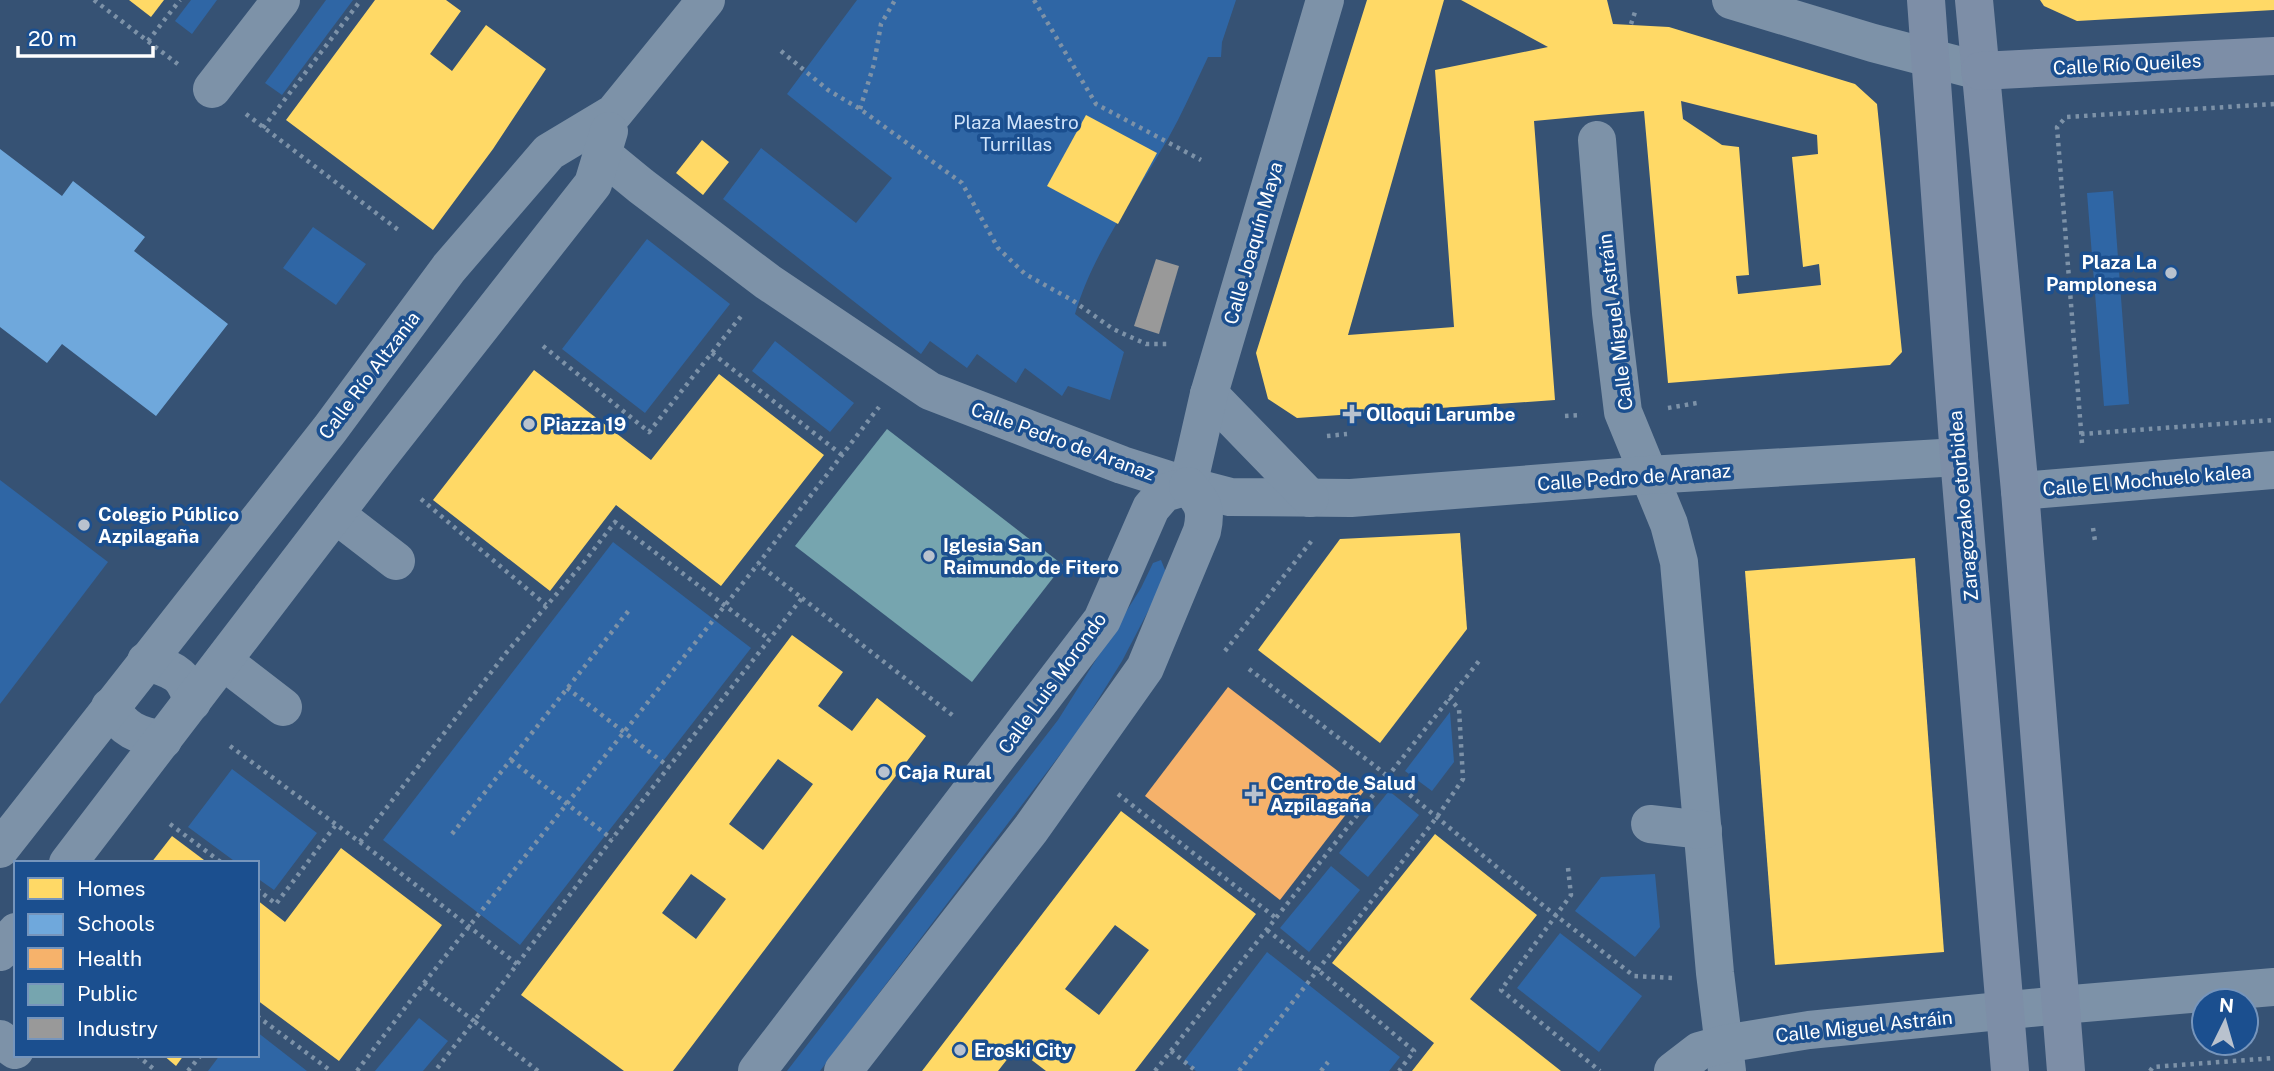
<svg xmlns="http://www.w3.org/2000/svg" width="2274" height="1071" viewBox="0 0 2274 1071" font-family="'Public Sans',sans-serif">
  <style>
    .green { fill: #2f66a5 }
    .homes { fill: #ffd966; fill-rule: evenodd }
    .schools { fill: #6fa8dc }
    .health { fill: #f6b26b }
    .public { fill: #76a5af }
    .industry { fill: #999 }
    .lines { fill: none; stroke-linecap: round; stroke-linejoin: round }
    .path { stroke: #7d92a8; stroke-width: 4.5; stroke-dasharray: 3.5 5; stroke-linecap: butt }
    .minor { stroke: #7d92a8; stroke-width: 38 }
    .major { stroke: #7d8ea7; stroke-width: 38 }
    .poi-dot { fill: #b9c2ce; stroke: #1b4f8f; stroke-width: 2.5 }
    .labels { text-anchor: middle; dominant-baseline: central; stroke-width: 7; stroke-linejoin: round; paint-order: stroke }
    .street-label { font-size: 19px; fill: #fff; stroke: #1b4f8f }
    .park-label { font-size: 19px; fill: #cfe3fa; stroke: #1b4f8f }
    .poi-label { font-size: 19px; font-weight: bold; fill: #fff; stroke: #1b4f8f; text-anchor: start }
  </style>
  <rect width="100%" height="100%" fill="#365274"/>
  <g class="green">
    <path d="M 191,0 L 217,0 L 192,34 L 175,21 Z"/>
    <path d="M 326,0 L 353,0 L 282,95 L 265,83 Z"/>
    <path d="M 857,0 L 1236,0 L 1222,42 L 1221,57 L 1208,57 C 1198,78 1188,100 1178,120 C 1144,186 1096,243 1075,314 L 1124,352 L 1110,400 L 1068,386 L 1062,396 L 1025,368 L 1016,383 L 977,354 L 967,368 L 930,341 L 921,354 L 723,199 L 761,148 L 856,223 L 892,178 L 787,94 Z"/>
    <path d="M 2113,191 L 2129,404 L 2104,406 L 2087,193 Z"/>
    <path d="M 313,227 L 366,264 L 336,305 L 283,268 Z"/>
    <path d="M 647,239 L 730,304 L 645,413 L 562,349 Z"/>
    <path d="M 775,341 L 854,403 L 830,432 L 752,371 Z"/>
    <path d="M 0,480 L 108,562 L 0,704 Z"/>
    <path d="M 613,542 L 751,648 L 520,945 L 383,840 Z"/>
    <path d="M 1161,560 L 1167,575 L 1122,661 L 1081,727 L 820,1071 L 787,1071 L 1058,720 L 1141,588 L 1153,563 Z"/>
    <path d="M 1450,712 L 1454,762 L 1432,791 L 1405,771 Z"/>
    <path d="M 232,769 L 317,833 L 274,890 L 257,878 L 257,863 L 237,863 L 188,827 Z"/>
    <path d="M 1389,791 L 1419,815 L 1368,877 L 1339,853 Z"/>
    <path d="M 1331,866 L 1360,890 L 1309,952 L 1280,928 Z"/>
    <path d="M 1655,874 L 1660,927 L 1635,957 L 1575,911 L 1601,877 Z"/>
    <path d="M 1560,933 L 1642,996 L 1599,1052 L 1517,988 Z"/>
    <path d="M 1267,952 L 1400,1057 L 1389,1071 L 1196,1071 L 1184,1061 Z"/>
    <path d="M 419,1018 L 448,1041 L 423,1071 L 375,1071 Z"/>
    <path d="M 257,1032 L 307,1071 L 208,1071 L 220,1055 L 257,1055 Z"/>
  </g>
  <g class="homes">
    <path d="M 129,0 L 164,0 L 151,17 Z"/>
    <path d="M 375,0 L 446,0 L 461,11 L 430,54 L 452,71 L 486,25 L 546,69 L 493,149 L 433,230 L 286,120 Z"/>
    <path d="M 1367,0 L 1444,0 L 1348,335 L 1454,327 L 1435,70 L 1548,47 L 1461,0 L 1607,0 L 1613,24 L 1669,27 L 1855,84 L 1877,104 L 1902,352 L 1890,365 L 1668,383 L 1644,111 L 1598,115 L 1534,121 L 1555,400 L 1297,418 L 1268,399 L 1256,353 ZM 1681,101 L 1817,135 L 1818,154 L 1792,157 L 1803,267 L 1819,264 L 1821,285 L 1738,294 L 1736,276 L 1749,275 L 1739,147 L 1722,145 L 1683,119 Z"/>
    <path d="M 2040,0 L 2274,0 L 2274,10 L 2077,21 L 2044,6 Z"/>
    <path d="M 1086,115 L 1157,153 L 1118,224 L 1047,186 Z"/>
    <path d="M 702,140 L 729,162 L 703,195 L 676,173 Z"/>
    <path d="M 534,370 L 651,460 L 719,374 L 824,455 L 721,586 L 616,505 L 550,591 L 433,500 Z"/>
    <path d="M 1460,533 L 1467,629 L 1380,743 L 1258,650 L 1340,539 Z"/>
    <path d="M 1915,558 L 1944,952 L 1775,965 L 1745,571 Z"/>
    <path d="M 792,635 L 843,672 L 818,706 L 852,731 L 877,698 L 926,736 L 673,1071 L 624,1071 L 521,995 ZM 778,759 L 813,784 L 763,850 L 729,824 ZM 691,874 L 726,899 L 696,939 L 662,913 Z"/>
    <path d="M 1121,811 L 1256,914 L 1135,1071 L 1046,1071 L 1016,1048 L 998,1071 L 922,1071 ZM 1115,925 L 1149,950 L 1099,1015 L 1065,989 Z"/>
    <path d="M 1435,834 L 1537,915 L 1470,999 L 1561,1071 L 1412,1071 L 1434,1043 L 1332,963 Z"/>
    <path d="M 172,836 L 208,863 L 151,863 Z"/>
    <path d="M 341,848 L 442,925 L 339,1061 L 257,1000 L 257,900 L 285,922 Z"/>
    <path d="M 163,1055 L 184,1055 L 176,1066 Z"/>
  </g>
  <path class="schools" d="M 0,149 L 62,196 L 73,181 L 145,237 L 134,251 L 228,324 L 156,416 L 62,344 L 47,363 L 0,327 Z"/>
  <path class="health" d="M 1228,687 L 1364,791 L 1280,900 L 1145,796 Z"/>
  <path class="public" d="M 887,429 L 1063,565 L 972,682 L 795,546 Z"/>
  <path class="industry" d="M 1156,259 L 1179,266 L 1159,334 L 1134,326 Z"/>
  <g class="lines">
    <g class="path">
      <path d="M 94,0 L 179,65"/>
      <path d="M 1034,0 L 1096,104 L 1201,160"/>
      <path d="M 1631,24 L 1636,9"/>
      <path d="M 148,41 L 180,0"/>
      <path d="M 781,51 L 828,90 L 860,109 L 962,183 L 998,248 L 1025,274 L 1072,300 L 1113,329 L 1146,344 L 1169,344"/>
      <path d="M 860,109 L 874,64 L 881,24 L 895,0"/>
      <path d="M 246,114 L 401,232"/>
      <path d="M 263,128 L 361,0"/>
      <path d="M 543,346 L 649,432 L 742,315"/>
      <path d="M 712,353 L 842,455"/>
      <path d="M 1668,408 L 1697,403"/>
      <path d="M 1565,416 L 1582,415"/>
      <path d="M 2081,434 L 2274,420"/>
      <path d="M 1327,436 L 1347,434"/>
      <path d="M 2082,443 L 2057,127 L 2066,117 L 2274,104"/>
      <path d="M 421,499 L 546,605"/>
      <path d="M 2093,528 L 2095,541"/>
      <path d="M 802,598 L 956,718"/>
      <path d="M 1225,651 L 1313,539"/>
      <path d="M 1249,669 L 1375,766 L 1545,907 L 1634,976 L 1672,978"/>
      <path d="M 567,688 L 669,767"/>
      <path d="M 230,746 L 376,854 L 517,964"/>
      <path d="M 511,760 L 612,839"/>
      <path d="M 1118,794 L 1276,918"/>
      <path d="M 170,824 L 222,863"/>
      <path d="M 452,834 L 630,609"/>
      <path d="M 360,842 L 506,653 L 585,561 L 615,522 L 769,639"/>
      <path d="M 1568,868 L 1571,895 L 1501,990 L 1600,1071"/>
      <path d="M 257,889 L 276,904 L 335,826"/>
      <path d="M 1267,930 L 1318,970 L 1414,1051 L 1399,1071"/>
      <path d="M 424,983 L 474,1021 L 435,1071"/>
      <path d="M 257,1016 L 331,1071"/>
      <path d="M 1171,1051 L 1196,1071"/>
      <path d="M 137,1055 L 156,1071"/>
      <path d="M 188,1071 L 201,1055"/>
      <path d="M 357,1071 L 424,983 L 758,564 L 879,407"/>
      <path d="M 538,1071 L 474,1021 L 612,839 L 802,598 L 758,564"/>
      <path d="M 1155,1071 L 1479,661"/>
      <path d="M 1239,1071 L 1437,817 L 1463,779 L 1459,709 L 1449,698"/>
      <path d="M 1321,1071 L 1328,1062"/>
      <path d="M 2150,1071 L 2153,1067 L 2274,1058"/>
    </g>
    <g class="minor">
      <path d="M 1731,0 L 1873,43 L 1980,71"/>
      <path d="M 212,89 L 281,0"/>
      <path d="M 1597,140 L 1611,313 L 1623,412 L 1669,524 L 1679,562 L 1715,973 L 1727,1071"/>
      <path d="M 602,154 L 641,186 L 768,282 L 930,391 L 1122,465 L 1188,486 L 1230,497 L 1351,498 L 1648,475 L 1959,457"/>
      <path d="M 1209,394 L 1310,498"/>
      <path d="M 1188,486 L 1209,394 L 1325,0"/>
      <path d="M 2020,491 L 2274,470"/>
      <path d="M 335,514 L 396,561"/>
      <path d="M 146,661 C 173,671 184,671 192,702"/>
      <path d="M 223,661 L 283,707"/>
      <path d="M 110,707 C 124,730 137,735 163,740"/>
      <path d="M 1650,824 L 1703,830"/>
      <path d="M 0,849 L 330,429 L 449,268 L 549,152 L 614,113 L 706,0"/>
      <path d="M 68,863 L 374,463 L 593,184 L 609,131"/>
      <path d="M 0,952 L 16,932"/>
      <path d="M 0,1039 L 15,1050"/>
      <path d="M 757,1071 L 1102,620 L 1151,508 L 1164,493 L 1188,486"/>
      <path d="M 843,1071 L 1031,829 L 1145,668 L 1202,531 C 1207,509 1203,503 1188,486"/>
      <path d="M 1673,1071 L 1699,1051 L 1724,1044 L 1809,1030 L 2061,1005 L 2274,987"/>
    </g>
    <g class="major">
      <path d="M 1926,0 L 1959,457 L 2010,1071"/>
      <path d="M 1974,0 L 2020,491 L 2066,1071"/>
      <path d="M 1980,71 L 2274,56"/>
    </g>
  </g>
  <g class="poi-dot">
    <circle cx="2171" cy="273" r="7"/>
    <path d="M1348.5 403.5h7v7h7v7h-7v7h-7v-7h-7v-7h7z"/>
    <circle cx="529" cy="424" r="7"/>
    <circle cx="84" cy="525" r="7"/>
    <circle cx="929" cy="556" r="7"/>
    <circle cx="884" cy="772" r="7"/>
    <path d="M1250.5 783.5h7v7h7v7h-7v7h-7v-7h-7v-7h7z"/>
    <circle cx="960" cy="1050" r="7"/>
  </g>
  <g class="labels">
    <g class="street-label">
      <text transform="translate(2127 64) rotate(-3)">Calle Río Queiles</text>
      <text transform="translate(1253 243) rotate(-74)">Calle Joaquín Maya</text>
      <text transform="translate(1615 322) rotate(-97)">Calle Miguel Astráin</text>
      <text transform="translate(369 375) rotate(-53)">Calle Río Altzania</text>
      <text transform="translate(1063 441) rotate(20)">Calle Pedro de Aranaz</text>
      <text transform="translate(1634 477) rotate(-4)">Calle Pedro de Aranaz</text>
      <text transform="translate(2147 480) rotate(-5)">Calle El Mochuelo kalea</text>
      <text transform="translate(1963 506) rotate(-95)">Zaragozako etorbidea</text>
      <text transform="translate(1052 683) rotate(-54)">Calle Luis Morondo</text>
      <text transform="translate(1864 1026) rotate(-6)">Calle Miguel Astráin</text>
    </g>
    <g class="park-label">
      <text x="1016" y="122">Plaza Maestro<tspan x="1016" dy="22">Turrillas</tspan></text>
    </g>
    <g class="poi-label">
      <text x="2157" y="262" text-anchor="end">Plaza La<tspan x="2157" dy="22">Pamplonesa</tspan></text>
      <text x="1366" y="414">Olloqui Larumbe</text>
      <text x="543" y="424">Piazza 19</text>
      <text x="98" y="514">Colegio Público<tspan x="98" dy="22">Azpilagaña</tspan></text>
      <text x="943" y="545">Iglesia San<tspan x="943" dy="22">Raimundo de Fitero</tspan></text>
      <text x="898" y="772">Caja Rural</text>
      <text x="1270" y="783">Centro de Salud<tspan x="1270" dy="22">Azpilagaña</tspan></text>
      <text x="974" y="1050">Eroski City</text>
    </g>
  </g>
  <rect x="14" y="861" width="245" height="196" fill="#1b4f8f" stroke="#7695bc" stroke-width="2"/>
  <rect x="28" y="878" width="35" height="21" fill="#ffd966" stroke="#7695bc" stroke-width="2"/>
  <text x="77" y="896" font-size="21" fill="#ffffff">Homes</text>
  <rect x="28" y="914" width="35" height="21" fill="#6fa8dc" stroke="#7695bc" stroke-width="2"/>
  <text x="77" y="931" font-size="21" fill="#ffffff">Schools</text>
  <rect x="28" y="948" width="35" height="21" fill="#f6b26b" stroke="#7695bc" stroke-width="2"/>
  <text x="77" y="966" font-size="21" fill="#ffffff">Health</text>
  <rect x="28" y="984" width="35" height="21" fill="#76a5af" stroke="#7695bc" stroke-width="2"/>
  <text x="77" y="1001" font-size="21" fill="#ffffff">Public</text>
  <rect x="28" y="1018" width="35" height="21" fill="#999999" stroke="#7695bc" stroke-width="2"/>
  <text x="77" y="1036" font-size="21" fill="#ffffff">Industry</text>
  <g transform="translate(2225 1022) rotate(5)"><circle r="33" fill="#1b4f8f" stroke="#7695bc" stroke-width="2"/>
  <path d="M0-5L12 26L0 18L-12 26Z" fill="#b9c2ce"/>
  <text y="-10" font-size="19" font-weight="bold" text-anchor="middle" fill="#ffffff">N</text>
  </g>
  <path d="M18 46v10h135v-10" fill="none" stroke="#ffffff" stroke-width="3.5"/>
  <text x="28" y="46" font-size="21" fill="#ffffff" stroke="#1b4f8f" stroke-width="5" paint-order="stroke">20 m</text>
</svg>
